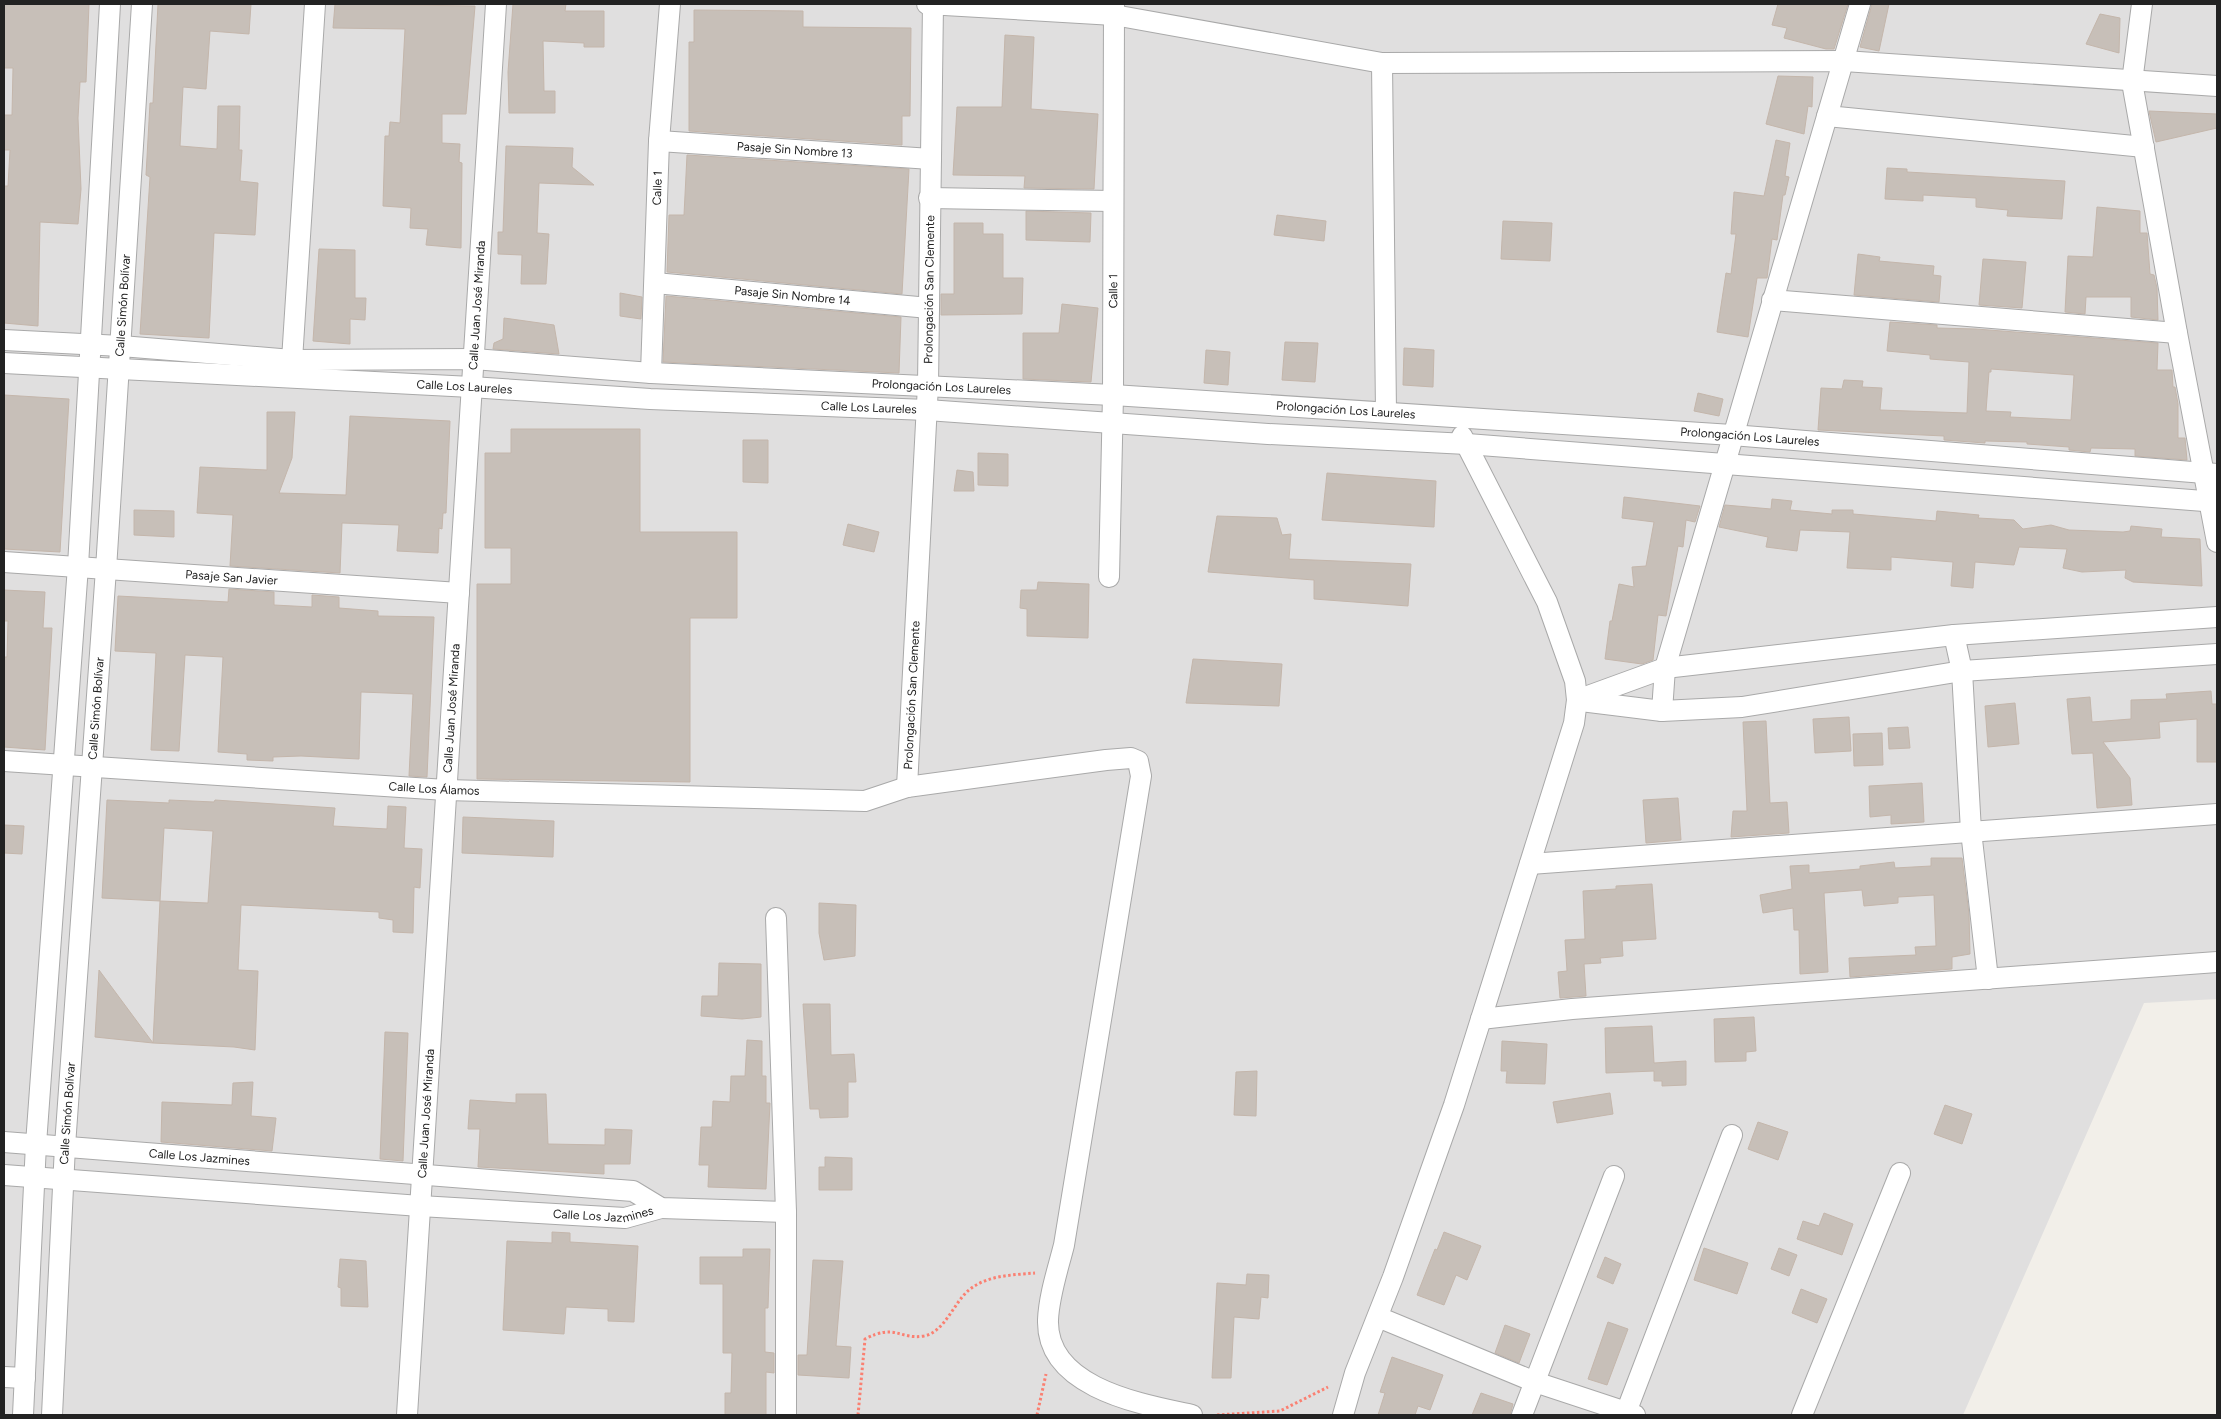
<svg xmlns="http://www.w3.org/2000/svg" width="2221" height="1419" viewBox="0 0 2221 1419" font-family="Figtree,sans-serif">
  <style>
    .residential { fill: #e0dfdf }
    .building { fill: #c7bfb8; stroke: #c4b6ab; fill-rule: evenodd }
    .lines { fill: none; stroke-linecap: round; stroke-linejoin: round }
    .minor-casing { stroke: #a9a9a9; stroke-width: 22 }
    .path { stroke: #fa8072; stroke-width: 3; stroke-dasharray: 2.5 2.5; stroke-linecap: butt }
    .minor { stroke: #fff; stroke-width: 20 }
    .labels { text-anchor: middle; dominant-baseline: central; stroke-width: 4.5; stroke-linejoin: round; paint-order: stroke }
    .street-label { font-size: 12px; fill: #222; stroke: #fff }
  </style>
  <rect width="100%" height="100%" fill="#f2efe9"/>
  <path class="residential" d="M 4,4 L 2217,4 L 2217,999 L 2144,1003 L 1963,1415 L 4,1415 Z"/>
  <g class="building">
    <path d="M 4,4 L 89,4 L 86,82 L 80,82 L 78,118 L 81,189 L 78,224 L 40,222 L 38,326 L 4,323 L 4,186 L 8,186 L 10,150 L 4,150 L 4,115 L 12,115 L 13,68 L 4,68 Z"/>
    <path d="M 158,4 L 251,4 L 249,34 L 210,31 L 206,89 L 183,87 L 180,146 L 217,149 L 218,106 L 240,106 L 239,150 L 242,150 L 240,181 L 258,183 L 255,235 L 214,233 L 209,338 L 140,334 L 150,177 L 146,175 L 150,103 L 153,103 Z"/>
    <path d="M 335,4 L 475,6 L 466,114 L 442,114 L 442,143 L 460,144 L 459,162 L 462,163 L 461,248 L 426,245 L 428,229 L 410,228 L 411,208 L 383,206 L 385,136 L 389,136 L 390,122 L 400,123 L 405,29 L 333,28 Z"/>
    <path d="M 513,4 L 566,4 L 565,11 L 604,11 L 604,47 L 584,47 L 584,43 L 543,41 L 544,91 L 555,91 L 555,113 L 509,113 L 508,72 Z"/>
    <path d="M 1778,4 L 1848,4 L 1834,49 L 1826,49 L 1784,38 L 1787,28 L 1772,25 Z"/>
    <path d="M 1872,4 L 1889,4 L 1879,51 L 1860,47 Z"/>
    <path d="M 694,10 L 803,11 L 803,27 L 911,28 L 910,116 L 902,116 L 902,145 L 689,131 L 689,42 L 694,42 Z"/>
    <path d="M 2100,14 L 2120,18 L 2119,53 L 2086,44 Z"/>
    <path d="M 1005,35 L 1034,37 L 1031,109 L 1098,114 L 1094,189 L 1024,188 L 1025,176 L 953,175 L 957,107 L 1002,107 Z"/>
    <path d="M 1778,76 L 1813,77 L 1812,107 L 1808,106 L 1804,134 L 1766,124 Z"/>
    <path d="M 2149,111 L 2217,114 L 2217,128 L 2156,142 Z"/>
    <path d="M 1776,140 L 1790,143 L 1785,176 L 1789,177 L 1785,195 L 1783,195 L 1777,240 L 1772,239 L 1767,278 L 1757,278 L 1748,337 L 1717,332 L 1726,273 L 1731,274 L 1736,234 L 1731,234 L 1734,192 L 1764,196 Z"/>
    <path d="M 506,146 L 573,148 L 572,167 L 594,185 L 539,183 L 537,233 L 549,234 L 546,284 L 521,284 L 522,255 L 498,254 L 498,232 L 503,232 Z"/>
    <path d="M 687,155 L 909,169 L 902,294 L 667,272 L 669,215 L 684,215 Z"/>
    <path d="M 1887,168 L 1907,169 L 1907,172 L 2065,181 L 2062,219 L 2007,216 L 2008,210 L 1976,207 L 1976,198 L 1923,195 L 1923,201 L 1885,199 Z"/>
    <path d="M 2097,207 L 2140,211 L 2140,233 L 2147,233 L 2150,274 L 2154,275 L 2157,288 L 2158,320 L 2131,317 L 2131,297 L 2086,297 L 2085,314 L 2065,312 L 2068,256 L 2093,257 Z"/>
    <path d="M 1026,211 L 1091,213 L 1090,242 L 1026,240 Z"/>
    <path d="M 1277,215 L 1326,221 L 1324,241 L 1274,235 Z"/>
    <path d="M 1503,221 L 1552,223 L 1550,261 L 1501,259 Z"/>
    <path d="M 954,223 L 983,223 L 983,234 L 1003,234 L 1003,278 L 1023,278 L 1022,314 L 941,315 L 941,294 L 954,294 Z"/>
    <path d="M 319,249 L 355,250 L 355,298 L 366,298 L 365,320 L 350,319 L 350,344 L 313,341 Z"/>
    <path d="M 1858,254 L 1880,257 L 1879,261 L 1934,266 L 1933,275 L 1941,276 L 1939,302 L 1854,295 Z"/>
    <path d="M 1983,259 L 2026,262 L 2022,308 L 1979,305 Z"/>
    <path d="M 620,293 L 642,297 L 641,319 L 620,316 Z"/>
    <path d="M 666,296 L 901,317 L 899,373 L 663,362 Z"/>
    <path d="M 1062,304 L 1098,308 L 1091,382 L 1023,379 L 1023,333 L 1059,333 Z"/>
    <path d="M 504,318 L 554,325 L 559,354 L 493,349 L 494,343 L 503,339 Z"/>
    <path d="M 1890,322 L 1937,325 L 1937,328 L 1976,329 L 2158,343 L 2157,370 L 2172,370 L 2173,387 L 2175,387 L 2178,404 L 2178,438 L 2185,438 L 2187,460 L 2135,456 L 2135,449 L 2091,448 L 2090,452 L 2069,450 L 2069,447 L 2027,444 L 2027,442 L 1985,441 L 1985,443 L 1944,440 L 1944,436 L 1818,430 L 1821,388 L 1842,389 L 1844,380 L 1863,381 L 1862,387 L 1882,388 L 1880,410 L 1967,413 L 1969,362 L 1930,359 L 1930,355 L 1887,351 ZM 1991,369 L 2074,375 L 2071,420 L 2010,417 L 2011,412 L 1986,411 L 1989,372 L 1991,372 Z"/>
    <path d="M 1285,342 L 1318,343 L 1315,382 L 1282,380 Z"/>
    <path d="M 1404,348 L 1434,350 L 1433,387 L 1403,385 Z"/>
    <path d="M 1206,350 L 1230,352 L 1228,385 L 1204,383 Z"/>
    <path d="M 1698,393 L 1723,399 L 1719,416 L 1694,411 Z"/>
    <path d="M 4,395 L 69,399 L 60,552 L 4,549 Z"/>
    <path d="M 267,412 L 295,412 L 292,458 L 279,493 L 346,495 L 350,416 L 450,421 L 446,513 L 443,513 L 442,529 L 439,528 L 438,553 L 397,551 L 399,525 L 342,523 L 340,573 L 230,566 L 233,515 L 197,513 L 200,467 L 267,470 Z"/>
    <path d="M 511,429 L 640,429 L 640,532 L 737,532 L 737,618 L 690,618 L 690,782 L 477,779 L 477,584 L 511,584 L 511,548 L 485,548 L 485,453 L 511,453 Z"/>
    <path d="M 743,440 L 768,440 L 768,483 L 743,482 Z"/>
    <path d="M 978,453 L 1008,454 L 1008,486 L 978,485 Z"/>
    <path d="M 957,470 L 973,472 L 974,491 L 954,491 Z"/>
    <path d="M 1327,473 L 1436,481 L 1434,527 L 1322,520 Z"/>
    <path d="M 1624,497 L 1700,506 L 1695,522 L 1686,520 L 1683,547 L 1678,546 L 1666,616 L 1658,615 L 1653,660 L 1642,664 L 1605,659 L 1610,621 L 1612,621 L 1619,584 L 1634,587 L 1632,567 L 1646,566 L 1654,522 L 1622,518 Z"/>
    <path d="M 1772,499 L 1792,501 L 1790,510 L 1832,514 L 1832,510 L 1853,510 L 1853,514 L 1936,521 L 1937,511 L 1979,515 L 1978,518 L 2014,520 L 2023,529 L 2051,525 L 2069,530 L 2123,532 L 2130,531 L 2131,526 L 2162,529 L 2161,537 L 2200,539 L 2202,586 L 2133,582 L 2125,578 L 2126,570 L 2082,572 L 2063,568 L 2067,549 L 2019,547 L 2014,565 L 1975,562 L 1973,588 L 1951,586 L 1953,562 L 1891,557 L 1891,570 L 1847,568 L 1850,532 L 1800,530 L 1797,551 L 1766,547 L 1768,537 L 1719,527 L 1725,505 L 1771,509 Z"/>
    <path d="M 134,510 L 174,511 L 174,537 L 134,535 Z"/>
    <path d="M 1217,516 L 1277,518 L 1282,535 L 1291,534 L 1289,559 L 1411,564 L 1408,606 L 1314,599 L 1314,580 L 1208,572 Z"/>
    <path d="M 848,524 L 879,532 L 874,552 L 843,545 Z"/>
    <path d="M 1038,582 L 1089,584 L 1088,638 L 1027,636 L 1027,609 L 1020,608 L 1021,590 L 1037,590 Z"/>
    <path d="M 229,589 L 274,592 L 274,605 L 312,607 L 312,595 L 339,597 L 339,608 L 378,611 L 378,616 L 434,617 L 427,777 L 409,776 L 413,694 L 361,692 L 359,759 L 301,756 L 273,757 L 273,761 L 247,760 L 247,754 L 218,752 L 223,657 L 185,655 L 179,751 L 151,750 L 156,653 L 115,651 L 118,596 L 228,602 Z"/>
    <path d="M 4,590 L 45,592 L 43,628 L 52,628 L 45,750 L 4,747 L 4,657 L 7,657 L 8,621 L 4,621 Z"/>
    <path d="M 1193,659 L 1282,664 L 1279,706 L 1186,703 Z"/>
    <path d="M 2211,691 L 2212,704 L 2217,704 L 2217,762 L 2197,762 L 2197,719 L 2159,722 L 2160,738 L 2103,742 L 2130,778 L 2132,805 L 2097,808 L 2093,753 L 2072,754 L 2067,699 L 2090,697 L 2092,722 L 2131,719 L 2131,700 L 2167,699 L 2166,694 Z"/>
    <path d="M 2015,703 L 2019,744 L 1988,747 L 1985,706 Z"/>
    <path d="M 1849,717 L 1851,751 L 1815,753 L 1813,719 Z"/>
    <path d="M 1766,721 L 1770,803 L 1787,802 L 1789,833 L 1731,837 L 1733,811 L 1747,811 L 1743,722 Z"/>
    <path d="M 1908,727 L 1910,748 L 1889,749 L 1888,728 Z"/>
    <path d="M 1882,733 L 1883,765 L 1854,766 L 1853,734 Z"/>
    <path d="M 1922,783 L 1924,822 L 1891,824 L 1891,815 L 1870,817 L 1869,786 Z"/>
    <path d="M 1678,798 L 1681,840 L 1646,843 L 1643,800 Z"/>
    <path d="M 107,800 L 169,803 L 169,800 L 214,802 L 215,800 L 335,808 L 333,826 L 387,829 L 388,806 L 406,807 L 404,848 L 422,849 L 420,888 L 414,887 L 413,933 L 393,932 L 393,920 L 379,918 L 379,912 L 241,905 L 238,970 L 258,971 L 255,1050 L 234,1047 L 153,1043 L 160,901 L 102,898 ZM 164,828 L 213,831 L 208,903 L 160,901 Z"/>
    <path d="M 463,817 L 554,821 L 553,857 L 462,853 Z"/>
    <path d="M 4,825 L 24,826 L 22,854 L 4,853 Z"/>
    <path d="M 1931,858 L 1962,858 L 1969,914 L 1970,954 L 1952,957 L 1952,969 L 1850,977 L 1849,958 L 1916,955 L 1915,947 L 1936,946 L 1934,895 L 1898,897 L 1898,903 L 1864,906 L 1862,890 L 1824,893 L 1828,972 L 1800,974 L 1799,930 L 1794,930 L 1793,908 L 1763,913 L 1760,895 L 1792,889 L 1790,866 L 1809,865 L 1809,873 L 1860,869 L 1860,866 L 1894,862 L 1895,868 L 1931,866 Z"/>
    <path d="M 1652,884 L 1656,939 L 1622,941 L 1623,956 L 1600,958 L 1601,963 L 1584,964 L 1586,996 L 1560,998 L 1558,972 L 1567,971 L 1565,940 L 1585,939 L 1583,891 L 1616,889 L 1616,886 Z"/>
    <path d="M 819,903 L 856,905 L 855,956 L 824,960 L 819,933 Z"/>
    <path d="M 719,963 L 761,964 L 761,1017 L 742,1019 L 701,1016 L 702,996 L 718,996 Z"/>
    <path d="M 99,970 L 153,1043 L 95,1037 Z"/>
    <path d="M 803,1004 L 830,1004 L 831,1055 L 854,1054 L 856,1082 L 848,1082 L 848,1117 L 820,1118 L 819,1109 L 810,1109 Z"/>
    <path d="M 1754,1017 L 1756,1051 L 1746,1052 L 1746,1061 L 1715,1062 L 1714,1019 Z"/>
    <path d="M 1652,1026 L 1654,1063 L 1686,1061 L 1686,1085 L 1662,1086 L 1662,1081 L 1654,1081 L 1654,1071 L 1606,1073 L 1605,1028 Z"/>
    <path d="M 385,1032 L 408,1033 L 403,1161 L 380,1159 Z"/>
    <path d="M 747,1040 L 762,1041 L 762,1076 L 766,1076 L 766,1103 L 770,1103 L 766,1189 L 708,1187 L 709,1165 L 699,1165 L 701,1127 L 712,1127 L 713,1101 L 730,1102 L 731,1076 L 745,1076 Z"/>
    <path d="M 1502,1041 L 1547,1044 L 1545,1084 L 1506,1083 L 1507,1071 L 1501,1071 Z"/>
    <path d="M 1257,1071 L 1256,1116 L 1234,1115 L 1236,1072 Z"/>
    <path d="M 253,1082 L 251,1116 L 276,1118 L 272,1151 L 161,1142 L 162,1102 L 232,1105 L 233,1083 Z"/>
    <path d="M 1610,1093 L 1613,1114 L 1557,1123 L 1553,1102 Z"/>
    <path d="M 516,1094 L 546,1094 L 548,1144 L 605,1145 L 605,1129 L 632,1130 L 630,1164 L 604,1164 L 604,1174 L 478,1167 L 480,1129 L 468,1129 L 470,1100 L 516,1103 Z"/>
    <path d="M 1945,1105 L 1972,1114 L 1962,1144 L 1934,1134 Z"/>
    <path d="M 1758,1122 L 1788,1132 L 1778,1160 L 1748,1149 Z"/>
    <path d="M 825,1157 L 852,1158 L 852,1190 L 819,1190 L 819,1167 L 825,1167 Z"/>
    <path d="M 1824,1213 L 1853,1224 L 1842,1255 L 1797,1239 L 1803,1221 L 1819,1226 Z"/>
    <path d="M 552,1232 L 570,1233 L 570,1242 L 638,1246 L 634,1322 L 608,1321 L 608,1309 L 566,1307 L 564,1334 L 503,1330 L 507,1241 L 552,1243 Z"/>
    <path d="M 1444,1232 L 1481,1246 L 1467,1280 L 1456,1275 L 1444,1305 L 1417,1295 L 1435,1249 L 1437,1250 Z"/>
    <path d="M 1704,1248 L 1748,1263 L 1737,1294 L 1694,1280 Z"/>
    <path d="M 1779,1248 L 1797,1255 L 1789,1276 L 1771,1269 Z"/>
    <path d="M 743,1249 L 770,1249 L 768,1308 L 765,1308 L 765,1352 L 774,1353 L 774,1373 L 766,1372 L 766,1415 L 725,1415 L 725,1393 L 731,1393 L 732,1353 L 723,1353 L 723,1284 L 700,1284 L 700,1257 L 743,1257 Z"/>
    <path d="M 1605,1257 L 1621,1264 L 1613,1284 L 1597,1277 Z"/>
    <path d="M 340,1259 L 366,1261 L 368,1307 L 341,1306 L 341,1288 L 338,1287 Z"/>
    <path d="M 813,1260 L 843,1261 L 836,1346 L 851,1347 L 849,1378 L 798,1375 L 798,1355 L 807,1355 Z"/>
    <path d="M 1247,1274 L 1269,1275 L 1268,1298 L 1261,1297 L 1259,1319 L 1234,1317 L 1231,1378 L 1212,1378 L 1217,1283 L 1246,1285 Z"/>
    <path d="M 1801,1289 L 1827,1299 L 1817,1323 L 1792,1313 Z"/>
    <path d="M 1608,1322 L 1628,1329 L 1607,1385 L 1588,1379 Z"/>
    <path d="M 1505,1325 L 1530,1334 L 1519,1363 L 1495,1353 Z"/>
    <path d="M 1392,1357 L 1443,1375 L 1430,1410 L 1418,1406 L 1415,1415 L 1378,1415 L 1385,1393 L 1380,1392 Z"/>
    <path d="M 1481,1393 L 1513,1404 L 1510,1415 L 1472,1415 Z"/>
  </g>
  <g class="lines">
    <g class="minor-casing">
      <g id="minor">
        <path d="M 927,4 L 1114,15 L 1382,63 L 1844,61 L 2217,86"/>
        <path d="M 2142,4 L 2132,82 L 2177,333 L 2217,542"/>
        <path d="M 1382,63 L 1386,412"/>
        <path d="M 1827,116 L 2144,147"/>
        <path id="s1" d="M 659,141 L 931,159"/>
        <path d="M 929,198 L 1113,201"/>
        <path id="s2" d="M 655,283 L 929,308"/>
        <path d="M 1772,300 L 2177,333"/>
        <path id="s3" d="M 4,340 L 121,346 L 292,360 L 474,359 L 651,373 L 1113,395 L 1732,435 L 2217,474"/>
        <path d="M 292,360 L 315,4"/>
        <path id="s4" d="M 4,363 L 471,387 L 650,399 L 927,410 L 1268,434 L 1467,444 L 2217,502"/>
        <path id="s5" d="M 651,373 L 659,141 L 670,4"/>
        <path id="s6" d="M 4,562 L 459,593"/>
        <path id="s7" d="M 1109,577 L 1113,395 L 1114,4"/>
        <path d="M 1954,635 L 1962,671 L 1971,831 L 1988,979"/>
        <path d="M 1577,700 L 1665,668 L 1954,635 L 2217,617"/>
        <path d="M 1581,701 L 1662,711 L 1742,707 L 1962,671 L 2217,654"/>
        <path d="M 1662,711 L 1665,668 L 1860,4"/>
        <path id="s8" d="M 4,761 L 446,790 L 865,801 L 907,787 L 1106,760 L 1131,758 L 1138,761 L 1141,776 L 1064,1245 C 1058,1269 1049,1295 1048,1320 C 1046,1388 1141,1404 1192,1415"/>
        <path id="s9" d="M 907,787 L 928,385 L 933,4"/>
        <path d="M 1530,864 L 2217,814"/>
        <path d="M 776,918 L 786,1212 L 786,1415"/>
        <path d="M 1481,1019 L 1572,1009 L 2217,962"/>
        <path id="s10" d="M 4,1142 L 633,1191 L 661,1208 L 786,1212"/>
        <path id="s11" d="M 4,1175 L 420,1206 L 625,1218 L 661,1208"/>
        <path d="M 1378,1317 L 1535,1382 L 1635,1415"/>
        <path d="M 4,1377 L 25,1378"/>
        <path d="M 23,1415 L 36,1144 L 78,566 L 110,4"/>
        <path id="s12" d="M 52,1415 L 65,1146 L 106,569 L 142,4"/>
        <path id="s13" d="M 407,1415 L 496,4"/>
        <path d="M 1343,1415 L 1355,1373 L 1393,1277 L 1454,1105 L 1574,723 L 1577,700 L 1575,681 L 1547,602 L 1462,436"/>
        <path d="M 1522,1415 L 1614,1176"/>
        <path d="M 1625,1415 L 1732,1135"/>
        <path d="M 1802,1415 L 1900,1173"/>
      </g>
    </g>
    <g class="path">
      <path d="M 858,1415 L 865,1339 C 896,1323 899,1340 924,1336 C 945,1332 954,1302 969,1290 C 987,1275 1013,1275 1035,1273"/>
      <path d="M 1037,1415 L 1046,1374"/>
      <path d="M 1217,1415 L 1280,1411 L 1328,1387"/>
    </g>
    <use href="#minor" class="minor"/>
  </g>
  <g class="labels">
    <g class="street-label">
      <text stroke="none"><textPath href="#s1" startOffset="136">Pasaje Sin Nombre 13</textPath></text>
      <text stroke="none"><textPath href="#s5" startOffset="185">Calle 1</textPath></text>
      <text stroke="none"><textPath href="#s7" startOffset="286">Calle 1</textPath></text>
      <text stroke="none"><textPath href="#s9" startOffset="498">Prolongación San Clemente</textPath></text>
      <text stroke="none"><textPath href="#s2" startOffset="138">Pasaje Sin Nombre 14</textPath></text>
      <text stroke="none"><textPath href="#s12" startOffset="1112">Calle Simón Bolívar</textPath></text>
      <text stroke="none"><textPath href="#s13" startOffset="1112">Calle Juan José Miranda</textPath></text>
      <text stroke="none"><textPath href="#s3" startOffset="939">Prolongación Los Laureles</textPath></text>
      <text stroke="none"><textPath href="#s4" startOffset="461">Calle Los Laureles</textPath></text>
      <text stroke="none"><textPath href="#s4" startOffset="866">Calle Los Laureles</textPath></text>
      <text stroke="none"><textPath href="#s3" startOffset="1344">Prolongación Los Laureles</textPath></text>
      <text stroke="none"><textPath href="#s3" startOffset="1749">Prolongación Los Laureles</textPath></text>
      <text stroke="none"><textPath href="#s6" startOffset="228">Pasaje San Javier</textPath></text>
      <text stroke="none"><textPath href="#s9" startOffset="92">Prolongación San Clemente</textPath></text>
      <text stroke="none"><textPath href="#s12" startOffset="708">Calle Simón Bolívar</textPath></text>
      <text stroke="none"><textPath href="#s13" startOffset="708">Calle Juan José Miranda</textPath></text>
      <text stroke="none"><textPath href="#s8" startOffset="431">Calle Los Álamos</textPath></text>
      <text stroke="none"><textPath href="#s12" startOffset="302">Calle Simón Bolívar</textPath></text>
      <text stroke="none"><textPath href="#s13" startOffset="302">Calle Juan José Miranda</textPath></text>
      <text stroke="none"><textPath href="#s10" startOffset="196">Calle Los Jazmines</textPath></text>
      <text stroke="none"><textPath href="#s11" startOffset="601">Calle Los Jazmines</textPath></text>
    </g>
  </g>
  <rect width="2221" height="1419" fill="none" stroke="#222222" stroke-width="10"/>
</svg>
